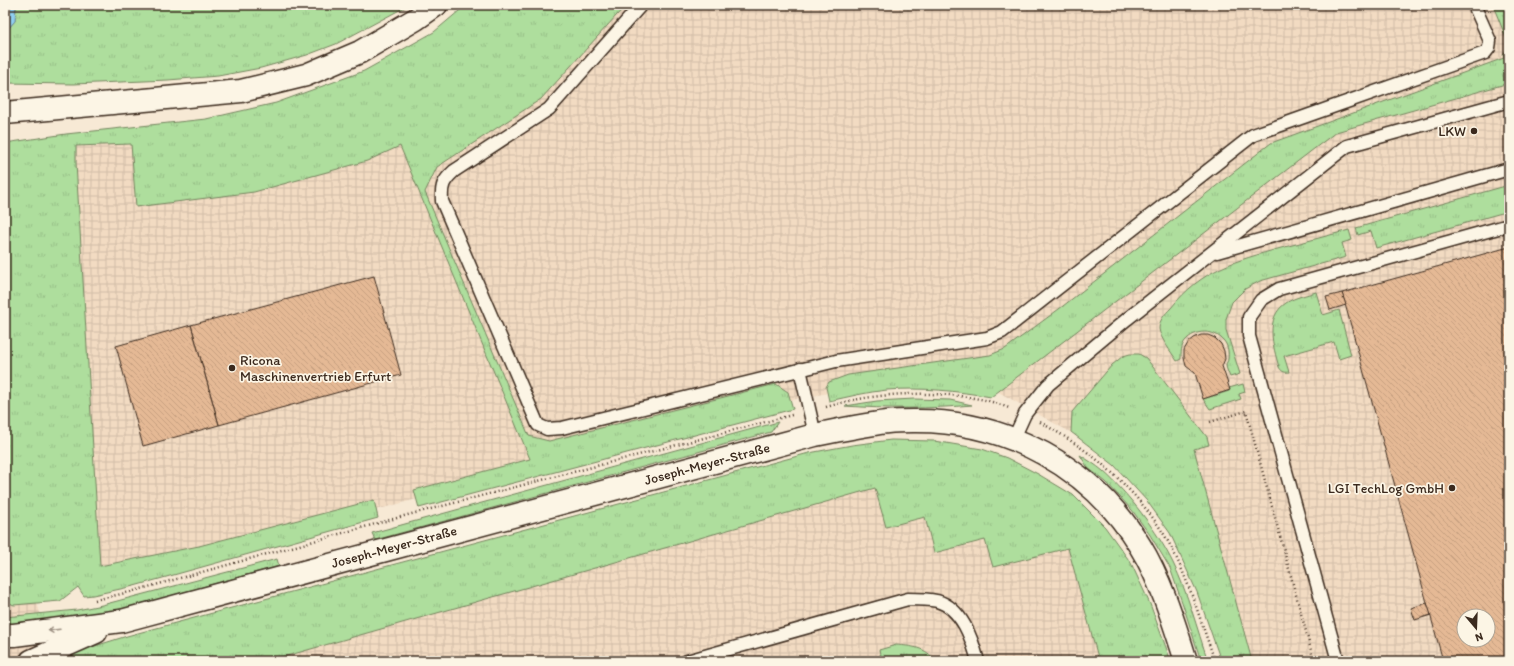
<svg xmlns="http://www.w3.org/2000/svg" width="1514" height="666" viewBox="0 0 1514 666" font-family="Itim,sans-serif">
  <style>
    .industrial { fill: url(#industrial-grid); fill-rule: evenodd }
    .grass { fill: url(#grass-tufts); stroke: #74845e }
    .water { fill: url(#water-ripples); stroke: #6d8d9d }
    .building { fill: url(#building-back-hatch); stroke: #3b2a1e; fill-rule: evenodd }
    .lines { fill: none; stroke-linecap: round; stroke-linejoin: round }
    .lane-casing { stroke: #3b2a1e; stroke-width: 15 }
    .street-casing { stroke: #3b2a1e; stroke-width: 25 }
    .highway-casing { stroke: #3b2a1e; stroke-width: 25 }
    .path { stroke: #3b2a1e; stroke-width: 2.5; stroke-dasharray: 1 3; stroke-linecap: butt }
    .lane { stroke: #fcf5e5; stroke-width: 12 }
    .street { stroke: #fcf5e5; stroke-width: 22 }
    .highway { stroke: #fcf5e5; stroke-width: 22 }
    .oneway { stroke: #9c9082 }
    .poi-dot { fill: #3b2a1e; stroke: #fcf5e5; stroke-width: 1.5 }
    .labels { text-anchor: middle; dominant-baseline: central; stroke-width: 3.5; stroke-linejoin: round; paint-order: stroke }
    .poi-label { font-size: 14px; fill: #3b2a1e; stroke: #fcf5e5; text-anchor: end }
    .street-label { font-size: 14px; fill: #3b2a1e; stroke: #fcf5e5 }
  </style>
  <defs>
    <pattern id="industrial-grid" width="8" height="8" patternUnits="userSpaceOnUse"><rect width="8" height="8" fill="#f2dbc2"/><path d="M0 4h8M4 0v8" fill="none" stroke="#d0bca6"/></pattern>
    <pattern id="grass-tufts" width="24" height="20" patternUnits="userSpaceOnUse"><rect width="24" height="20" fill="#aede9d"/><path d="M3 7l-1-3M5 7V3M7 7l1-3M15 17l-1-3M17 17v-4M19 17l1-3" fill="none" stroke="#97bf87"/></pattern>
    <pattern id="water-ripples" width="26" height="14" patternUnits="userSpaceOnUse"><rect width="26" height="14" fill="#8fcff1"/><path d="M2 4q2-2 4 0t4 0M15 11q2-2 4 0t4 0" fill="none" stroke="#7cb2ce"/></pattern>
    <pattern id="building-back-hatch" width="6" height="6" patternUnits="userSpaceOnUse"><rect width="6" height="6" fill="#e5b995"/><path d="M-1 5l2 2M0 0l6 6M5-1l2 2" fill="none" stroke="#c59f80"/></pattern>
  </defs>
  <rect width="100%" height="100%" fill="#f7e9d5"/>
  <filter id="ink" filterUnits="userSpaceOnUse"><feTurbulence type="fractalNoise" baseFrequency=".025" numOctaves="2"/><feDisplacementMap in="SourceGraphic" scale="8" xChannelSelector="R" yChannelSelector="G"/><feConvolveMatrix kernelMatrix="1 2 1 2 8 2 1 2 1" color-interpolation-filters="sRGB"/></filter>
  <g filter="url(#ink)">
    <g class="industrial">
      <path d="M 489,5 L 1509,5 L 1509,661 L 1229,661 L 1203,566 L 1127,464 L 986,385 L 887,382 L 775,403 L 92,586 L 34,591 L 53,661 L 5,661 L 5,152 L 76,146 L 140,144 L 306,112 ZM 1464,616 L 1488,616 L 1488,640 L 1464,640 Z"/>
      <path d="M 877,471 L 1076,540 L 1132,661 L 119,661 L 296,628 Z"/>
    </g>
    <g class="grass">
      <path d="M 5,5 L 409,5 L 336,44 L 307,55 L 261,68 L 218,76 L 168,80 L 73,84 L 5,83 L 5,32 L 15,21 L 16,6 Z"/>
      <path d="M 466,5 L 626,5 L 541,99 L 437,167 L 425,192 L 529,436 L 549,441 L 776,384 L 788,392 L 793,409 L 419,508 L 414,490 L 530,459 L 400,146 L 367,161 L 254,192 L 136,207 L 131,144 L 76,146 L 76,163 L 100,566 L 199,546 L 374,500 L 378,518 L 134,586 L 93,595 L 84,596 L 78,587 L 60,601 L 14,605 L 5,601 L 5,143 L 66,134 L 206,119 L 276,103 L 364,71 L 434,32 Z"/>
      <path d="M 1501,5 L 1509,5 L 1509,83 L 1336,132 L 991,397 C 957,391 922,387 887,390 C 867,392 848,397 829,401 L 826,387 L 829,382 L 848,375 L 990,355 L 1005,349 L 1063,306 L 1271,143 L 1504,58 L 1503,55 L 1508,47 L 1507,40 L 1494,8 Z"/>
      <path d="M 1509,185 L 1509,211 L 1376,248 L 1371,231 L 1358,235 L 1356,228 Z"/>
      <path d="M 1349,230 L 1352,240 L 1342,243 L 1346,257 L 1260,281 L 1245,289 L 1232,302 L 1226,319 L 1226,330 L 1240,374 L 1230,377 C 1229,374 1226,369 1226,365 C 1226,363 1228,361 1228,359 C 1229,353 1228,346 1224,341 C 1214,329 1195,329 1185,341 C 1181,346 1181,353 1181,359 L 1177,361 C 1172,353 1160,338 1159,329 C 1159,320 1165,314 1171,308 C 1202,269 1235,261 1281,248 C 1304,242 1326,236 1349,230 Z"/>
      <path d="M 1316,292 L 1323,315 L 1339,310 L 1351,355 L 1339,359 L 1334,342 L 1284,356 L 1289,372 C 1284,373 1281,371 1279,367 C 1273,346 1264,318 1286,303 C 1295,297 1307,295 1316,292 Z"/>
      <path d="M 1130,354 L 1139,354 L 1146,358 L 1207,437 L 1209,445 L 1194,449 L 1252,661 L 1221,661 L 1197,592 L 1170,533 L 1147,501 L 1114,465 L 1071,432 L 1072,412 L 1112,365 L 1123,356 Z"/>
      <path d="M 1243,384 L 1245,392 L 1239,394 L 1241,399 L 1210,409 L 1203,399 L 1229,391 L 1229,388 Z"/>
      <path d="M 914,399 L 950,400 L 972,405 C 930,409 887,409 845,406 L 877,401 Z"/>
      <path d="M 778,422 L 771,432 L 375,540 L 372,533 Z"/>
      <path d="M 891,440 L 934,441 L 982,449 L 1007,458 L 1038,474 L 1073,495 L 1105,527 L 1131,563 L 1150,604 L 1171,661 L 1099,661 L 1068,548 L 993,567 L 985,540 L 934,553 L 925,517 L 886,527 L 875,488 L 269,661 L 57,661 L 76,652 L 127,636 L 809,453 L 852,445 Z"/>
      <path d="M 1080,455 C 1088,460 1096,465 1103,471 C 1129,494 1158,532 1173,563 C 1188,593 1197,629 1208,661 L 1201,661 L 1183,605 L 1170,568 L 1150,535 L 1132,510 L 1106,482 L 1088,468 Z"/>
      <path d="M 277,559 L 279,566 L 126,608 L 81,617 L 5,625 L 5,617 L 77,610 L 102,605 Z"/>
      <path d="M 896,645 C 910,646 927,647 935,661 L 882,661 L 879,650 Z"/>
    </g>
    <path class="water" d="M 5,5 L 16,5 L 15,21 L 5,32 Z"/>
    <g class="building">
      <path d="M 1509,247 L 1509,661 L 1443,661 L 1342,293 ZM 1464,616 L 1488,616 L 1488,640 L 1464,640 Z"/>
      <path d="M 374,276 L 401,375 L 219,425 L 191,325 Z"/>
      <path d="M 1342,293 L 1346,305 L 1330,310 L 1326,297 Z"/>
      <path d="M 191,325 L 219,425 L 143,446 L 116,346 Z"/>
      <path d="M 1201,335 L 1208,335 L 1215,338 L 1221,344 L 1224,351 L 1225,359 L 1222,366 L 1230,390 L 1203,399 L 1195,373 L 1186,366 L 1184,358 L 1184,350 L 1188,343 L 1194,338 Z"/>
      <path d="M 1427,603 L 1431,615 L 1415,620 L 1411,608 Z"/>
    </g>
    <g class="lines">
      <g class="lane-casing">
        <g id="lane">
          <path d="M 641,5 L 549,109 L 454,171 C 443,181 441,186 442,201 L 538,425 L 547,429 L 562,428 L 836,361 L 987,338 L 1002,332 L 1253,135 L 1485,53 L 1489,48 L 1490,41 L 1474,5"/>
          <path d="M 1217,252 L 1509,169"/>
          <path d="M 800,369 L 815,435"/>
          <path d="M 1014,438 L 1025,414 L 1048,385 L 1127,319 L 1347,146 L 1509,101"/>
          <path d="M 687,661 L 908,599 C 917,599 928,599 937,601 C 962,608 972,639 978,661"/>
          <path d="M 1338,661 L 1249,336 L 1249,317 L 1261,300 L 1279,289 L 1509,225"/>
        </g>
      </g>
      <g class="street-casing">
        <g id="street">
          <path d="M 5,635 L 14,635 L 121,621 L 815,435 C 839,430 863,425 887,422 C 896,421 905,421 914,421 C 1006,420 1092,467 1140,546 C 1161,580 1174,623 1186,661"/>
          <path d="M 31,661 L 96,632"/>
        </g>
      </g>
      <g class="highway-casing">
        <path id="highway" d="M 5,113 L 241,91 L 306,75 L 360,52 L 416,19 L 436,5"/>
      </g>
      <g class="path">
        <path d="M 826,407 C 837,404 848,401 859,399 C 898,392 946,392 985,400 C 993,402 1001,405 1009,408"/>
        <path d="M 1040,422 C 1052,429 1063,435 1074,443 C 1110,466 1152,509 1171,547 C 1190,583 1201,623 1215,661"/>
        <path d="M 1210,422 L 1246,411 L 1314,661"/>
        <path d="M 95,600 L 130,592 L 404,516 L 792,415"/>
      </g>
      <use href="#lane" class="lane"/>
      <use href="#street" class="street"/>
      <use href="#highway" class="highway"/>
    </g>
    <defs><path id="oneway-shaft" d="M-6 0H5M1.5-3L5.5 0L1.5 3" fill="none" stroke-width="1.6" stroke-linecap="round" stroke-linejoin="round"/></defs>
    <use class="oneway" href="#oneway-shaft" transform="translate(54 630) rotate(173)"/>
  </g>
  <g class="poi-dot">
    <circle cx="1474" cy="131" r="4"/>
    <circle cx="232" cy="368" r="4"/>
    <circle cx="1452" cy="488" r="4"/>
  </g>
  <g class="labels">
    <g class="poi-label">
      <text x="1466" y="131">LKW</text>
      <text x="240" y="360" text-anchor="start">Ricona<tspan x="240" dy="16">Maschinenvertrieb Erfurt</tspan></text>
      <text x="1444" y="488">LGI TechLog GmbH</text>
    </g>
    <g class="street-label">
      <text transform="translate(707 464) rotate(-15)">Joseph-Meyer-Straße</text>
      <text transform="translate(394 547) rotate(-15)">Joseph-Meyer-Straße</text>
    </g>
  </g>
  <rect width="1514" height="666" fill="none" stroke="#fcf5e5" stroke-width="20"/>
  <rect x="10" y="10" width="1494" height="646" fill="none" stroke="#3b2a1e" stroke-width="1.5" filter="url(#ink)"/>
  <g transform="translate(1476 628) rotate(161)"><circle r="19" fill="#fcf5e5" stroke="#afa495"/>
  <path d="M0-3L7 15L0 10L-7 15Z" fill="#3b2a1e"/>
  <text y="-6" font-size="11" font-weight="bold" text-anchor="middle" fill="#3b2a1e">N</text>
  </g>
</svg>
